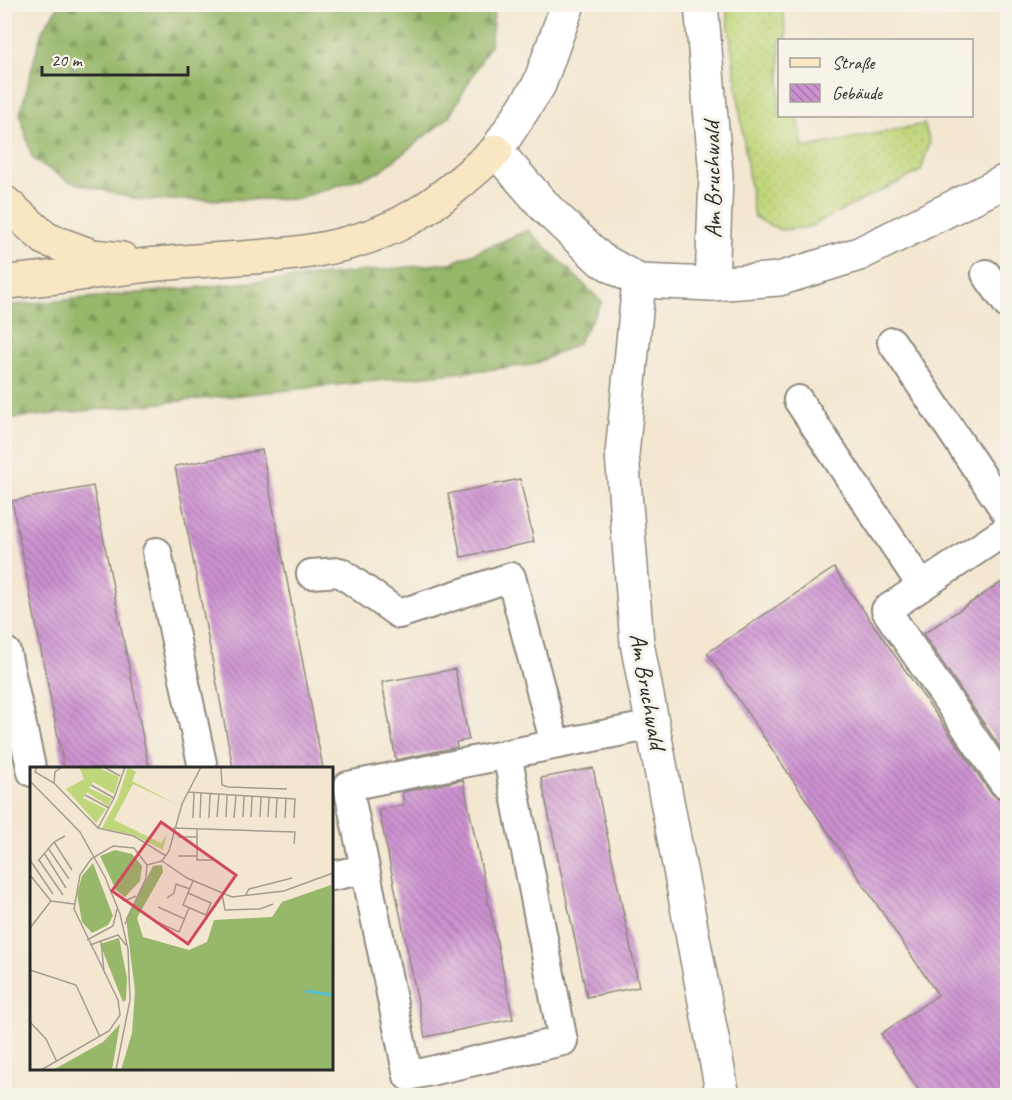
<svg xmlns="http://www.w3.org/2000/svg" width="1012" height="1100" viewBox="0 0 1012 1100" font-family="Caveat,sans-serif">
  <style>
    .grass { fill: url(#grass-dots); stroke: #758052; stroke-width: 1.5 }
    .forest { fill: url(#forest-firs); stroke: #61714a; stroke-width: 1.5 }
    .building { fill: url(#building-back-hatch) }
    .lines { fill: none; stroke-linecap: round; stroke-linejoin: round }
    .service-casing { stroke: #8f897e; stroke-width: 32 }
    .minor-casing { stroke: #8f897e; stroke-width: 36 }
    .secondary-casing { stroke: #8f897e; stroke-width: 36 }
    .service { stroke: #fff; stroke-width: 28 }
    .minor { stroke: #fff; stroke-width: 33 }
    .secondary { stroke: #f9e7c3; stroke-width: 33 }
    .labels { text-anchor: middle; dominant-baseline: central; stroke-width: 6; stroke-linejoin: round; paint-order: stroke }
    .street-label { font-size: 24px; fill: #2b2b2b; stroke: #f7f3e8 }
    .inset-river { fill: none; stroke: #56bfd2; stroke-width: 3 }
    .inset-road { fill: none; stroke: #a39c8f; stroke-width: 1.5 }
    .view { fill: #d1495b; fill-opacity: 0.15; stroke: #d1495b; stroke-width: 3 }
    .inset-edge { fill: none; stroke: #2b2b2b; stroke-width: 3 }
  </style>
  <defs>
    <pattern id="grass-dots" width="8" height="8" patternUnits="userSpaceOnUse" patternTransform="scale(1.5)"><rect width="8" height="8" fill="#bfd67a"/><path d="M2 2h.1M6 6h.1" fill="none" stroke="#a4b86a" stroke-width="1.8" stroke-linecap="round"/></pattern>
    <pattern id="forest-firs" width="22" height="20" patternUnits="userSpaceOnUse" patternTransform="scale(1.5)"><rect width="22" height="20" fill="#97b76a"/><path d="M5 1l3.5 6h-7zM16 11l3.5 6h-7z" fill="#7b9557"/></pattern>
    <pattern id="building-back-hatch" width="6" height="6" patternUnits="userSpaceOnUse" patternTransform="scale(1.5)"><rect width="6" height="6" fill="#cc91d0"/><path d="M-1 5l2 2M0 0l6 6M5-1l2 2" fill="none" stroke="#a677a9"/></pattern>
  </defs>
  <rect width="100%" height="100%" fill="#f7f3e8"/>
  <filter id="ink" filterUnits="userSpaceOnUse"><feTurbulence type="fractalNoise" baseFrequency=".0167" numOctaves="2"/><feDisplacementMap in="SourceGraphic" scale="12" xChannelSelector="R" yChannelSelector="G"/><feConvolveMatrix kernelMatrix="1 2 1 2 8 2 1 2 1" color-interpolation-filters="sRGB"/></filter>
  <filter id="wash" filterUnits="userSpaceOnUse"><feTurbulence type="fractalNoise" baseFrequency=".008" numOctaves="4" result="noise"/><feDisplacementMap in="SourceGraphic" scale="24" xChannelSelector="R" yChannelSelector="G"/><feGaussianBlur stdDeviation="1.35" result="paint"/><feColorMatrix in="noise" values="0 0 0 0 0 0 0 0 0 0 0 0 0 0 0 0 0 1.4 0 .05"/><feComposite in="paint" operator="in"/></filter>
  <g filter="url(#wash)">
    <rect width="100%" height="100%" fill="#f3e7d1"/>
    <path class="grass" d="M 726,5 L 782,5 L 787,40 L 780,40 L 780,116 L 798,116 L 803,148 L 924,124 L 930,141 L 921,171 L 809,227 L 780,230 L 754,217 Z"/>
    <g class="forest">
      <path d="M 59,5 L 59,4 L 495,5 L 490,45 L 449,117 L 379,172 L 296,199 L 140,200 L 68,181 L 32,158 L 20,114 L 42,31 Z"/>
      <path d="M 528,230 L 602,302 L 577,344 L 532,365 L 5,419 L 5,306 L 451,263 Z"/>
    </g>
    <g id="blocks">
      <g class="building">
        <path d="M 262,450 L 304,669 L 323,768 L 233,768 L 175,466 Z"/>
        <path d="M 520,479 L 534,542 L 461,557 L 448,494 Z"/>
        <path d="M 93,486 L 149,768 L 64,768 L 12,501 Z"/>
        <path d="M 834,568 L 990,792 L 997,798 L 1008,799 L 1008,1095 L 922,1095 L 881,1034 L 938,995 L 707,653 Z"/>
        <path d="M 1008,578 L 1008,759 L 923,634 Z"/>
        <path d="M 455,669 L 469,740 L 456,742 L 457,747 L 396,760 L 382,682 Z"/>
        <path d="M 593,768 L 639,987 L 587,997 L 541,778 Z"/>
        <path d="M 463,780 L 513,1019 L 425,1037 L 379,810 L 404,805 L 402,792 Z"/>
      </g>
    </g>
  </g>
  <g filter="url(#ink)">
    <use href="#blocks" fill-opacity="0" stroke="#8f897e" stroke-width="1.5"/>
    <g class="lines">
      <g class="service-casing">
        <g id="service">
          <path d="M 986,274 L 1008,305"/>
          <path d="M 892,342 L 1008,515"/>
          <path d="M 798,400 L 922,586"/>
          <path d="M 157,552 L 203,768"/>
          <path d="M 311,574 L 340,572 L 399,614 L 511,577 L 555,744"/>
          <path d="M 6,652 L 32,772"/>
          <path d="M 507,754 L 563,1041 L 408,1076 L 348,786 L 653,725"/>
          <path d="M 1004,783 L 886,610 L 1008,529"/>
          <path d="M 332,876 L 365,869"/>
        </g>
      </g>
      <g class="minor-casing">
        <g id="minor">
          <path d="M 568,4 L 539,85 L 496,151 L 547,209 L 600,259 L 639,281 L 712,284 L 779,279 L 859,254 L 1008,180"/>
          <path d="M 701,4 L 716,175 L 712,284"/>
          <path d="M 639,281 L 622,454 L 637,643 L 723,1096"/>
        </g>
      </g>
      <g class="secondary-casing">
        <g id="secondary">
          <path d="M 4,202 L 46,239 L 92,256 L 122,259"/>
          <path d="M 4,282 C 56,279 107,269 158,264 C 245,255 336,262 414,216 C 444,198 470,174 496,151"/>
        </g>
      </g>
      <use href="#service" class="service"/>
      <use href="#minor" class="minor"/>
      <use href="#secondary" class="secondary"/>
    </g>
  </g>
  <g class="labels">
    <g class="street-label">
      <text transform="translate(712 180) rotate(-91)">Am Bruchwald</text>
      <text transform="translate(648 691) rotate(80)">Am Bruchwald</text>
    </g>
  </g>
  <g transform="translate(30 767)">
    <rect width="303" height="303" fill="#f3e7d1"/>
    <path d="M 49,0 L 67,0 L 89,10 L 84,27 L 63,15 L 59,21 L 82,32 L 78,39 L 57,25 L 53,31 L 76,42 L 66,56 L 36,22 L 54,12 ZM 98,0 L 106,5 L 102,14 L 146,37 L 103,17 L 84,53 L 131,76 L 137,67 L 133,83 L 104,68 L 72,61 L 88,31 Z" fill="#bfd67a"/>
    <path d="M 85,83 L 102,87 L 112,99 L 110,114 L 95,130 L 86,123 L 70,89 ZM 63,96 L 83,149 L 78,158 L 62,166 L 52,155 L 47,127 L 52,109 ZM 132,98 L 133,105 L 107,151 L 113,170 L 159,183 L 177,175 L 184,153 L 242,150 L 252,135 L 301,118 L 303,303 L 91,303 L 102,266 L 105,224 L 96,151 L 123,99 ZM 89,171 L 97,211 L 96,233 L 93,235 L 70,177 ZM 90,257 L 82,303 L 23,303 L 73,275 Z" fill="#97b76a"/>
    <path class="inset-river" d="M 276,224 L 303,228"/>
    <path class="inset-road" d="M 7,0 L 5,5 L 24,16 L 68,61 L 104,69 L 136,89M 74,0 L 90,9M 191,0 L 192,18 L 198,20 L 257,22M 0,14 L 50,65 L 75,110 L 90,147 L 98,182 L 100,233 L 86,303M 24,16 L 25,5 L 32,0M 61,18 L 84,31M 158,25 L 265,32 L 264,51M 55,28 L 79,41M 187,50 L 189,27M 196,50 L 197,28M 213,50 L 214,29M 221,50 L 222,29M 230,50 L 231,30M 238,50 L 239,30M 163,51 L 164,26M 170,51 L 171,26M 179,51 L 180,27M 204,51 L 206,28M 246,51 L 247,30M 255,51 L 256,31M 68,61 L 84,31 L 95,0M 143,61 L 265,65 L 264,77M 167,62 L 167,93 L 184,93M 148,70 L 167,70M 24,75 L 42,103M 18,81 L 39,112M 14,86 L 36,121M 148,89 L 167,89M 0,93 L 23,127M 9,93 L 33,128M 8,94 L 24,75 L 35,69M 132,94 L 157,111 L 202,130 L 254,124 L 303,106M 0,108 L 21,134 L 44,137M 83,125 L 95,134 L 106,129M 158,126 L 181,136 L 176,148 L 153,138 L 163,114M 192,127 L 195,143 L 230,142 L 243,137M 215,129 L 219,122 L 262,111M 137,131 L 144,126 L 146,117 L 160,122M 128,140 L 155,152M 127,155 L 149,165 L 159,141M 95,157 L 116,111 L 117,98M 0,161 L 21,134M 57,173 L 83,159 L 87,142M 71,173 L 74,205M 60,178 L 88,168 L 96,178M 0,203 L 46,218 L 70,270M 0,255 L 16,272 L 27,295M 11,303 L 79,264 L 90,248 L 88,233 L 44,142 L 50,108 L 61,92 L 83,79 L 104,81 L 117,98 L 132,94 L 139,84 L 152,37 L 171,0"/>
    <path class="view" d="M 131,55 L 206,108 L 158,177 L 82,124 Z"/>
    <rect width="303" height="303" class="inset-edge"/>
  </g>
  <rect width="1012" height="1100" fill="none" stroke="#f7f3e8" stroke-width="24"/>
  <rect x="778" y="39" width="195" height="78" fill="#f7f3e8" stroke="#a5a39c" stroke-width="1.5"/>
  <rect x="790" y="58" width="30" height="9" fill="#f9e7c3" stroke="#a5a39c" stroke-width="1.5"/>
  <text x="832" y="69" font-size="18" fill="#2b2b2b">Straße</text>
  <rect x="790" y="84" width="30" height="18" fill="url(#building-back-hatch)" stroke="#a5a39c" stroke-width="1.5"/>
  <text x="832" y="99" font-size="18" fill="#2b2b2b">Gebäude</text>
  <path d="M42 66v9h146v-9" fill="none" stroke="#2b2b2b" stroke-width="3"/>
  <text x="51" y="66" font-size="18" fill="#2b2b2b" stroke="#f7f3e8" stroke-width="4.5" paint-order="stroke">20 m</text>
</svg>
